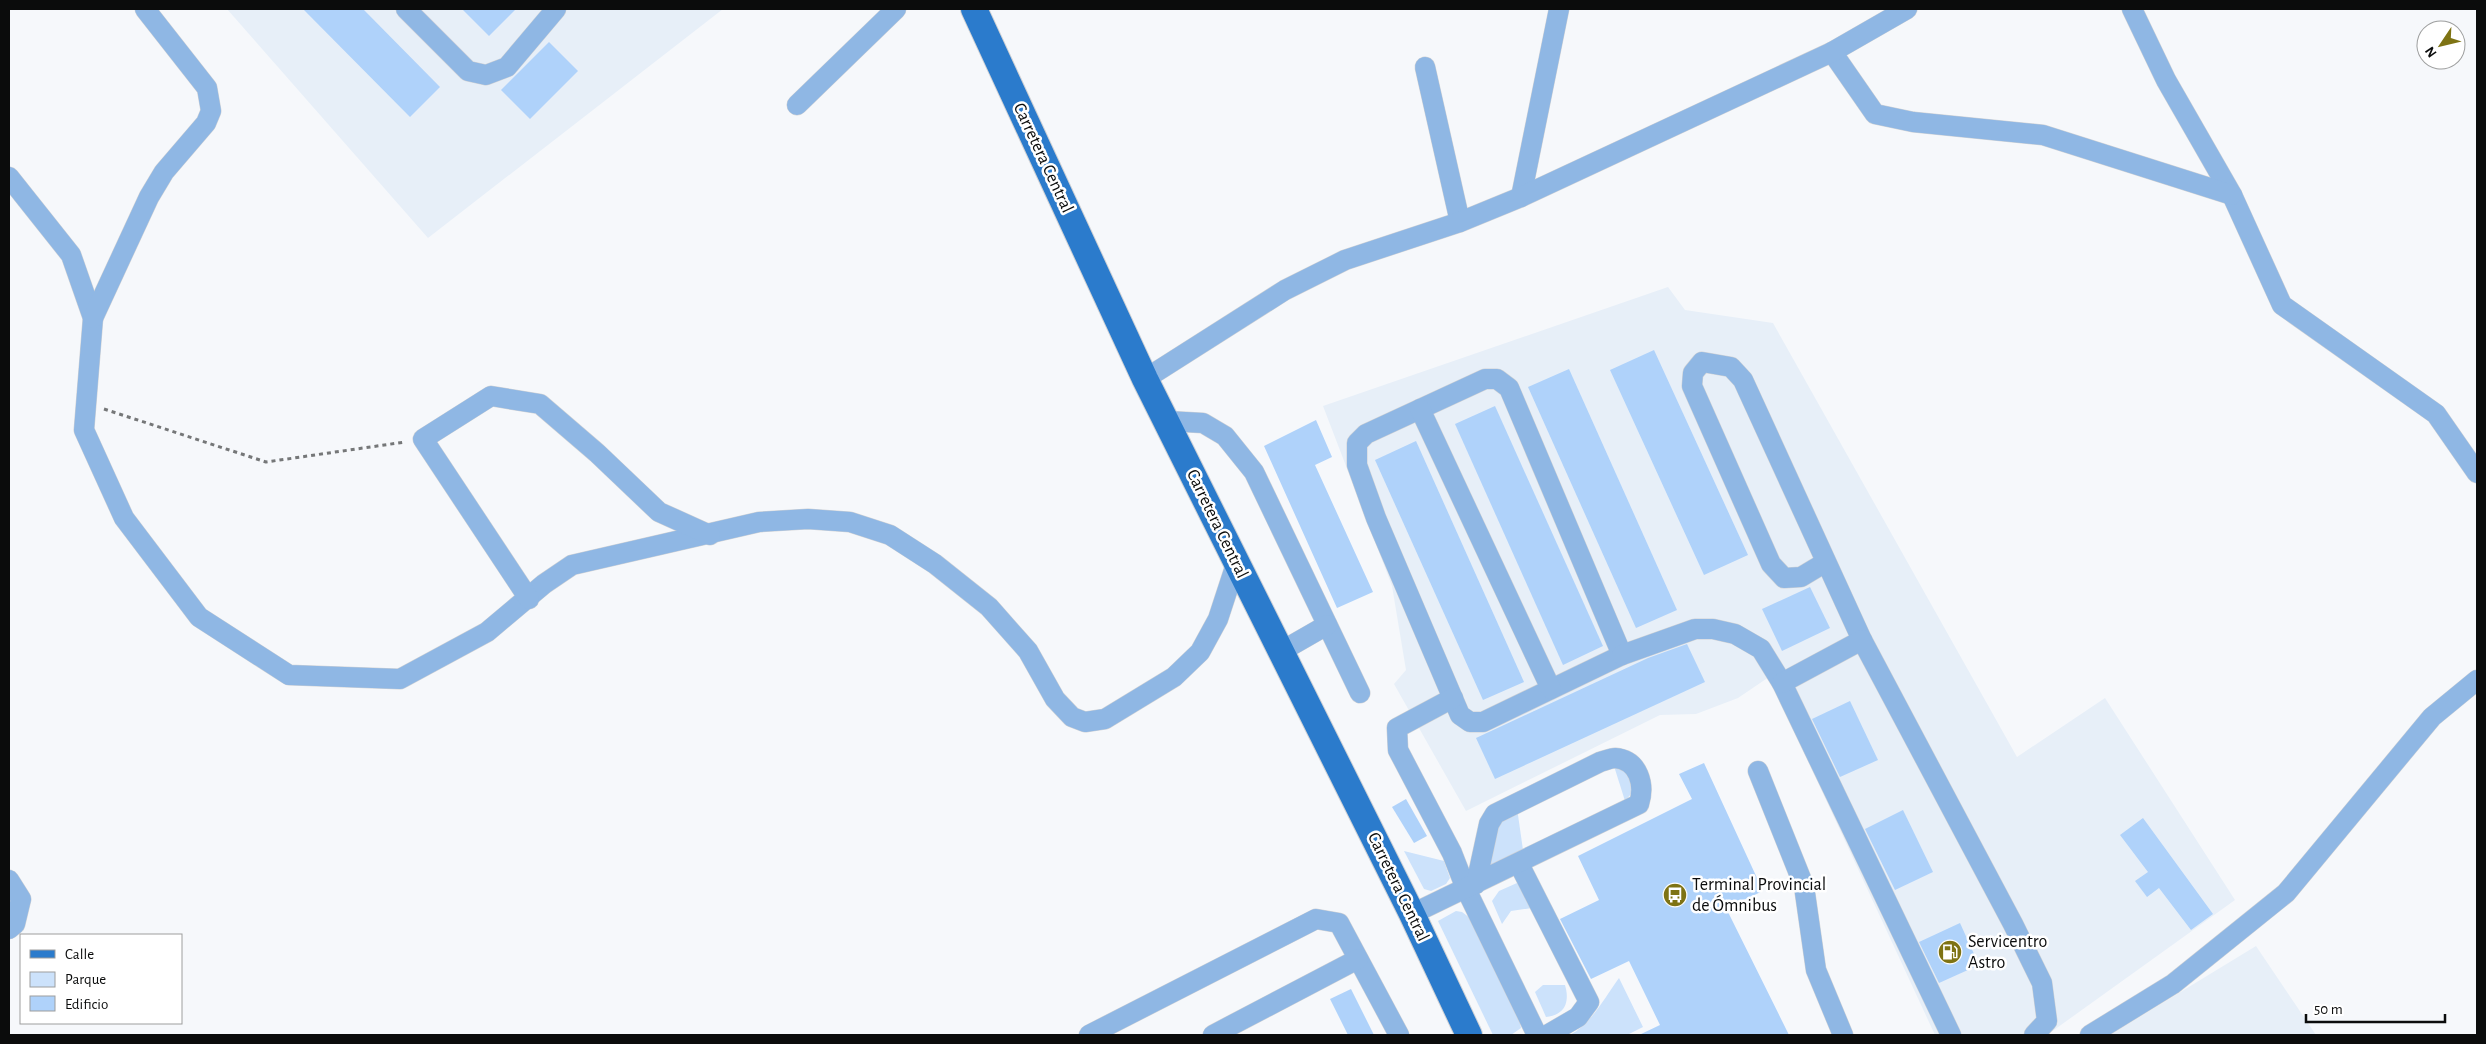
<svg xmlns="http://www.w3.org/2000/svg" width="2486" height="1044" viewBox="0 0 2486 1044" font-family="'Alegreya Sans',sans-serif">
  <style>
    .built { fill: #e7eff8 }
    .green { fill: #cce2fb }
    .building { fill: #afd2fa }
    .lines { fill: none; stroke-linecap: round; stroke-linejoin: round }
    .minor-casing { stroke: #d0d2d5; stroke-width: 21 }
    .major-casing { stroke: #d0d2d5; stroke-width: 28 }
    .path { stroke: #757778; stroke-width: 3; stroke-dasharray: 4 4; stroke-linecap: butt }
    .minor { stroke: #8fb7e4; stroke-width: 20 }
    .major { stroke: #2b7bcc; stroke-width: 26 }
    .labels { text-anchor: middle; dominant-baseline: central; stroke-width: 5; stroke-linejoin: round; paint-order: stroke }
    .street-label { font-size: 18px; fill: #0b0c0c; stroke: #fff }
    .poi-label { font-size: 18px; fill: #0b0c0c; stroke: #fff; text-anchor: start }
  </style>
  <rect width="100%" height="100%" fill="#f6f8fb"/>
  <g class="built">
    <path d="M 227,9 L 723,9 L 428,238 Z"/>
    <path d="M 1668,287 L 1685,310 L 1773,323 L 2017,757 L 2105,698 L 2235,900 L 2047,1035 L 1935,1035 L 1769,677 L 1738,698 L 1696,714 L 1660,715 L 1466,811 L 1394,684 L 1406,670 L 1392,586 L 1323,406 Z"/>
    <path d="M 2256,946 L 2316,1035 L 2110,1035 Z"/>
  </g>
  <g class="green">
    <path d="M 1614,766 C 1629,773 1631,778 1631,794 L 1625,801 Z"/>
    <path d="M 1517,808 L 1523,850 L 1488,869 L 1498,824 Z"/>
    <path d="M 1404,851 L 1444,861 L 1450,878 L 1446,884 L 1431,891 L 1424,889 Z"/>
    <path d="M 1517,883 L 1522,886 L 1532,908 L 1511,911 L 1502,924 L 1492,901 L 1499,891 Z"/>
    <path d="M 1456,911 L 1462,912 L 1470,918 L 1520,1023 L 1521,1028 L 1511,1035 L 1493,1035 L 1438,921 Z"/>
    <path d="M 1619,978 L 1643,1027 L 1627,1035 L 1570,1035 C 1592,1023 1605,997 1619,978 Z"/>
    <path d="M 1543,985 L 1565,985 C 1570,1002 1565,1015 1546,1017 L 1535,992 Z"/>
  </g>
  <g class="building">
    <path d="M 303,9 L 363,9 L 440,87 L 410,117 Z"/>
    <path d="M 462,9 L 516,9 L 489,36 Z"/>
    <path d="M 549,42 L 578,71 L 530,119 L 501,90 Z"/>
    <path d="M 1654,350 L 1748,555 L 1704,575 L 1610,370 Z"/>
    <path d="M 1569,369 L 1677,610 L 1636,628 L 1528,387 Z"/>
    <path d="M 1495,406 L 1603,646 L 1563,665 L 1455,424 Z"/>
    <path d="M 1316,420 L 1332,457 L 1315,465 L 1373,592 L 1337,608 L 1264,446 Z"/>
    <path d="M 1416,441 L 1524,682 L 1483,700 L 1375,460 Z"/>
    <path d="M 1810,587 L 1830,628 L 1782,651 L 1762,609 Z"/>
    <path d="M 1687,644 L 1705,682 L 1495,779 L 1476,738 L 1648,658 Z"/>
    <path d="M 1850,701 L 1878,760 L 1840,777 L 1812,719 Z"/>
    <path d="M 1704,763 L 1763,891 L 1726,908 L 1789,1035 L 1639,1035 L 1660,1025 L 1629,961 L 1591,979 L 1560,919 L 1599,900 L 1578,856 L 1692,799 L 1679,774 Z"/>
    <path d="M 1406,799 L 1427,836 L 1414,843 L 1392,807 Z"/>
    <path d="M 1903,810 L 1933,872 L 1895,890 L 1865,829 Z"/>
    <path d="M 2143,818 L 2213,914 L 2191,930 L 2159,888 L 2147,897 L 2135,881 L 2148,872 L 2120,835 Z"/>
    <path d="M 1960,923 L 1979,965 L 1939,983 L 1919,942 Z"/>
    <path d="M 1351,989 L 1374,1035 L 1348,1035 L 1330,999 Z"/>
  </g>
  <g class="lines">
    <g class="minor-casing">
      <g id="minor">
        <path d="M 406,9 L 468,71 L 486,75 L 507,67 L 556,9"/>
        <path d="M 2132,9 L 2166,80 L 2232,195 L 2282,305 L 2436,414 L 2477,473"/>
        <path d="M 1832,52 L 1875,114 L 1913,122 L 2043,135 L 2232,195"/>
        <path d="M 1425,67 L 1460,222"/>
        <path d="M 797,105 L 896,9"/>
        <path d="M 9,177 L 71,255 L 93,318 L 84,430 L 124,518 L 199,617 L 289,675 L 400,679 L 487,632 L 544,584 L 572,565 L 759,522 L 808,519 L 850,522 L 890,535 L 935,564 L 989,607 L 1028,651 L 1055,699 L 1072,717 L 1085,722 L 1105,719 L 1174,677 L 1200,652 L 1218,619 L 1236,564"/>
        <path d="M 1521,197 L 1559,9"/>
        <path d="M 93,318 L 149,197 L 164,172 L 206,123 L 211,111 L 207,88 L 145,9"/>
        <path d="M 1145,379 L 1285,290 L 1345,260 L 1460,222 L 1521,197 L 1832,52 L 1907,9"/>
        <path d="M 1485,379 L 1497,379 L 1509,388 L 1622,655 L 1483,722 L 1470,722 L 1460,715 L 1376,518 L 1357,465 L 1357,443 L 1366,434 Z"/>
        <path d="M 1420,409 L 1551,689"/>
        <path d="M 1167,421 L 1203,423 L 1225,436 L 1254,472 L 1360,693"/>
        <path d="M 1826,562 L 1801,577 L 1784,578 L 1771,564 L 1692,386 L 1693,373 L 1702,362 L 1731,367 L 1743,380 L 1862,640"/>
        <path d="M 529,599 L 423,439 L 491,396 L 540,404 L 597,453 L 659,512 L 710,535"/>
        <path d="M 1280,652 L 1327,625"/>
        <path d="M 1622,655 L 1695,629 L 1713,629 L 1735,634 L 1761,649 L 1782,683 L 1951,1035"/>
        <path d="M 1782,683 L 1862,640 L 2013,924 L 2042,983 L 2047,1021 L 2034,1035"/>
        <path d="M 1453,698 L 1397,728 L 1398,750 L 1452,853 L 1466,889 L 1537,1035"/>
        <path d="M 1758,771 L 1804,886 L 1816,970 L 1843,1035"/>
        <path d="M 1519,864 L 1589,1002 L 1578,1017 L 1547,1035"/>
        <path d="M 9,880 L 21,899 L 15,924 L 9,929"/>
        <path d="M 1412,914 L 1639,804 C 1645,785 1639,760 1615,758 C 1611,758 1604,761 1600,762 L 1495,814 L 1489,824 L 1476,884"/>
        <path d="M 1089,1035 L 1316,919 L 1339,923 L 1399,1035"/>
        <path d="M 1213,1035 L 1358,959"/>
        <path d="M 2090,1035 L 2173,984 L 2286,893 L 2432,717 L 2477,680"/>
      </g>
    </g>
    <g class="major-casing">
      <path id="major" d="M 974,9 L 1145,379 L 1412,914 L 1469,1035"/>
    </g>
    <path class="path" d="M 104,409 L 266,462 L 405,442"/>
    <use href="#minor" class="minor"/>
    <use href="#major" class="major"/>
  </g>
  <defs>
    <g id="bus-disc" transform="scale(1.25)"><circle r="9.5" fill="#7e7314" stroke="#fff"/><path d="M-5-6H5V4H4V6H2V4H-2V6H-4V4H-5ZM-3.5-4V0h7V-4ZM-3.5 1.2v1.5H-2V1.2ZM2 1.2v1.5H3.5V1.2Z" fill="#fff"/></g>
    <g id="fuel-disc" transform="scale(1.25)"><circle r="9.5" fill="#7e7314" stroke="#fff"/><path d="M-5.5-6h7V0h2V4h1.3V-2.5L3-4.5l.8-.8L6-3V5H2.5V1h-1V6h-7ZM-4.2-4.7v3.2H.2V-4.7Z" fill="#fff"/></g>
  </defs>
  <g fill-rule="evenodd">
    <use href="#bus-disc" x="1675" y="895"/>
    <use href="#fuel-disc" x="1950" y="952"/>
  </g>
  <g class="labels">
    <g class="street-label">
      <text transform="translate(1043 158) rotate(65)">Carretera Central</text>
      <text transform="translate(1217 524) rotate(64)">Carretera Central</text>
      <text transform="translate(1398 887) rotate(64)">Carretera Central</text>
    </g>
    <g class="poi-label">
      <text x="1692" y="885">Terminal Provincial<tspan x="1692" dy="21">de Ómnibus</tspan></text>
      <text x="1968" y="942">Servicentro<tspan x="1968" dy="21">Astro</tspan></text>
    </g>
  </g>
  <rect width="2486" height="1044" fill="none" stroke="#0b0c0c" stroke-width="20"/>
  <rect x="20" y="934" width="162" height="90" fill="#ffffff" stroke="#9d9e9e"/>
  <rect x="30" y="950" width="25" height="8" fill="#2b7bcc" stroke="#9d9e9e"/>
  <text x="65" y="959" font-size="15" fill="#0b0c0c">Calle</text>
  <rect x="30" y="972" width="25" height="15" fill="#cce2fb" stroke="#9d9e9e"/>
  <text x="65" y="984" font-size="15" fill="#0b0c0c">Parque</text>
  <rect x="30" y="996" width="25" height="15" fill="#afd2fa" stroke="#9d9e9e"/>
  <text x="65" y="1009" font-size="15" fill="#0b0c0c">Edificio</text>
  <g transform="translate(2441 45) rotate(235)"><circle r="24" fill="#ffffff" stroke="#9d9e9e"/>
  <path d="M0-4L9 19L0 12L-9 19Z" fill="#7e7314"/>
  <text y="-8" font-size="14" font-weight="bold" text-anchor="middle" fill="#0b0c0c">N</text>
  </g>
  <path d="M2306 1014v8h139v-8" fill="none" stroke="#0b0c0c" stroke-width="2.5"/>
  <text x="2314" y="1014" font-size="15" fill="#0b0c0c" stroke="#ffffff" stroke-width="4" paint-order="stroke">50 m</text>
</svg>
